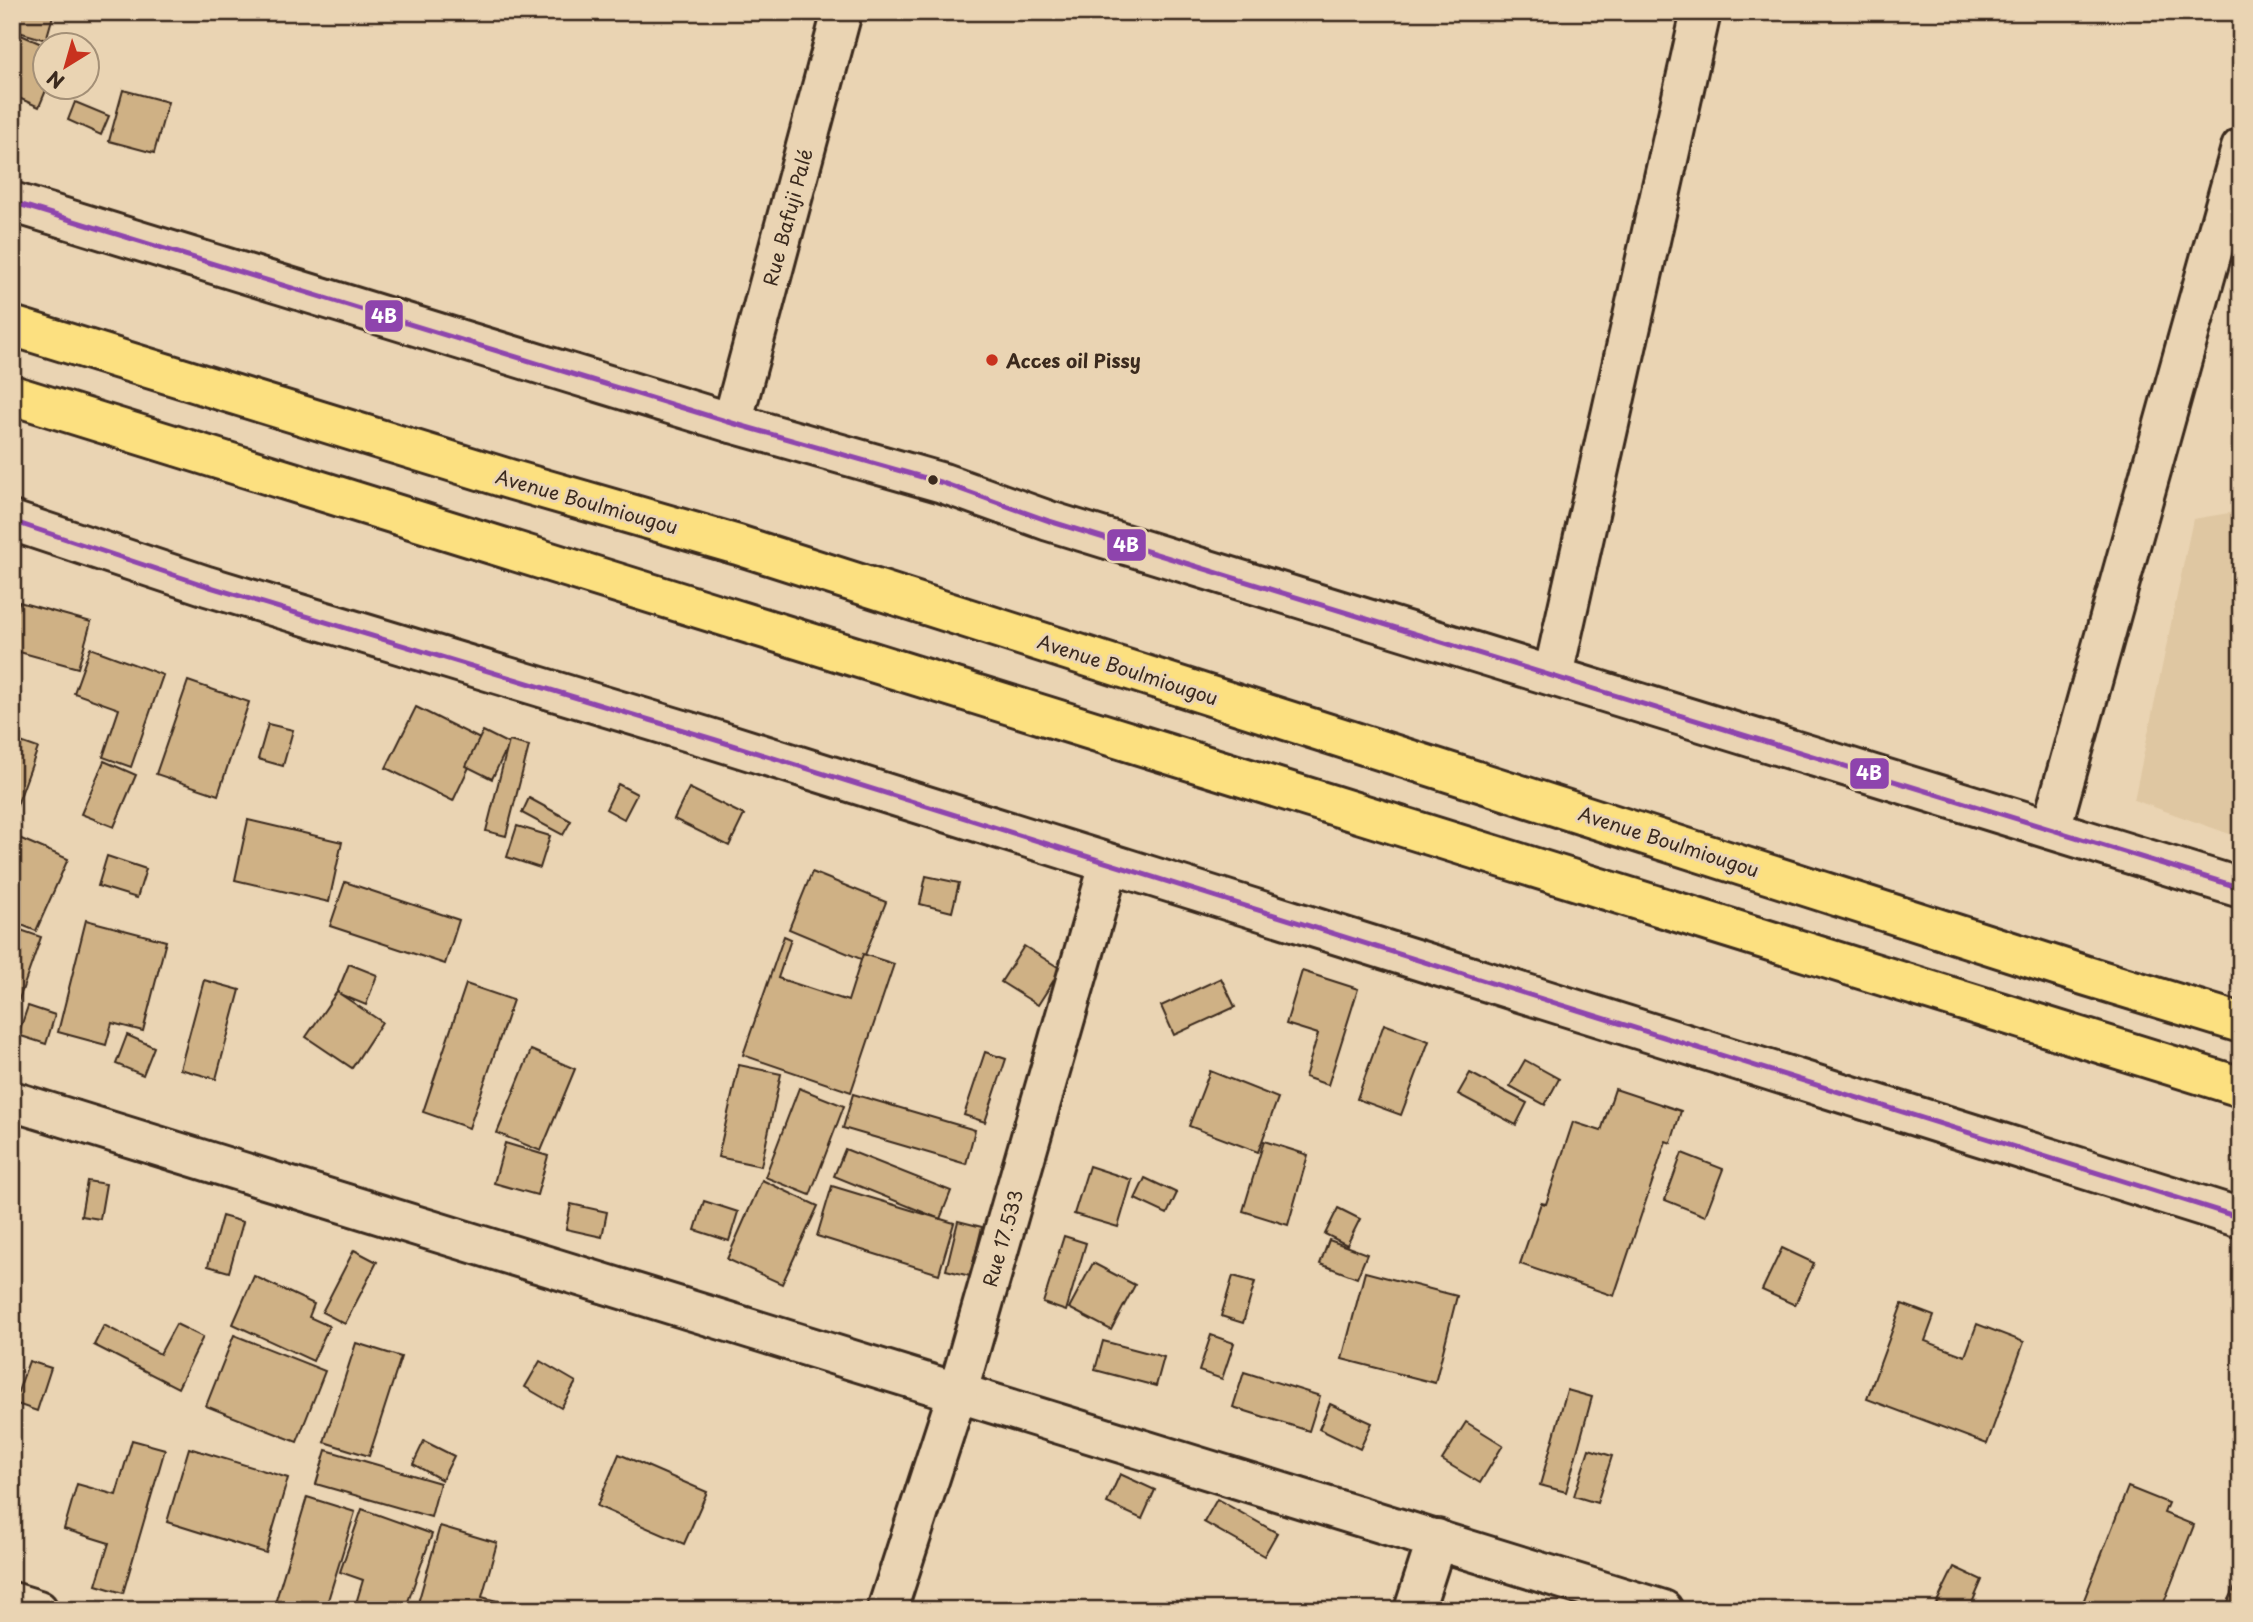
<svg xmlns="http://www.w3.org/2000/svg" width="2253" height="1622" viewBox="0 0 2253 1622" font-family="'Playpen Sans',sans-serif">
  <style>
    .built { fill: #dfc7a2 }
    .building { fill: #cfb185; stroke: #3b2a1e; stroke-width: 2 }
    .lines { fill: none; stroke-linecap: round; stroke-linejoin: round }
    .minor-casing { stroke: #3b2a1e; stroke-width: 44 }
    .trunk-casing { stroke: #3b2a1e; stroke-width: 44 }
    .minor { stroke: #ead4b3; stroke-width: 38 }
    .trunk { stroke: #fce080; stroke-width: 38 }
    .bus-1-casing { stroke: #ead4b3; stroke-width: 10 }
    .bus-1 { stroke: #8e44ad; stroke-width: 5 }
    .poi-dot { fill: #c8321e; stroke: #ead4b3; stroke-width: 2.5 }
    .bus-dot { fill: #3b2a1e; stroke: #ead4b3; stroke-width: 2.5 }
    .labels { text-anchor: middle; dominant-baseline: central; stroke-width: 6; stroke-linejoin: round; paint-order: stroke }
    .street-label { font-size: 19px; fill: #3b2a1e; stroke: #ead4b3 }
    .poi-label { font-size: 19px; font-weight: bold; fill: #3b2a1e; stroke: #ead4b3; text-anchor: start }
    .line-badge { stroke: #ead4b3; stroke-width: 2.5 }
    .badge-label { font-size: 19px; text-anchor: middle; font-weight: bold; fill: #fff }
  </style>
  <rect width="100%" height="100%" fill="#ead4b3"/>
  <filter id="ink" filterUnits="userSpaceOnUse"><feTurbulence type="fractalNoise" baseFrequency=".0143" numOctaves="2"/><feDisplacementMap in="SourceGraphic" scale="14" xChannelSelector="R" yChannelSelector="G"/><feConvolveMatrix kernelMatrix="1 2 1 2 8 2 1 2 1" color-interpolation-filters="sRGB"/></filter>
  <g filter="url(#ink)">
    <path class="built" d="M 2241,511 L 2241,838 L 2134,800 L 2193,519 Z"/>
    <g class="building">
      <path d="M 12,12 L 54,12 L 46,40 L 12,30 Z"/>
      <path d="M 12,31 L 46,46 L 46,88 L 47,88 L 39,107 L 12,95 Z"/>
      <path d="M 123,90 L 168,102 L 154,153 L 109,141 Z"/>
      <path d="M 75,102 L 109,116 L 101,135 L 68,120 Z"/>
      <path d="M 19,602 L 91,622 L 78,668 L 12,650 L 12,629 Z"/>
      <path d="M 90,648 L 163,675 L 131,767 L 103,757 L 119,709 L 74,693 Z"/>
      <path d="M 188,681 L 249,702 L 218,795 L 156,774 Z"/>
      <path d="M 416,707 L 482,740 L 453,801 L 386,768 Z"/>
      <path d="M 268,724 L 293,730 L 283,766 L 258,759 Z"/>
      <path d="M 483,731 L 509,744 L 492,779 L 466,766 Z"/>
      <path d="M 12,739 L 38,748 L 12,819 Z"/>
      <path d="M 509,741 L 529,746 L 506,836 L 486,831 Z"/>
      <path d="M 104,761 L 136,775 L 114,827 L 81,814 Z"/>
      <path d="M 618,784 L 637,794 L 624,819 L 606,809 Z"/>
      <path d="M 689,788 L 744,815 L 729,846 L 674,819 Z"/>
      <path d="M 529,798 L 571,821 L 563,835 L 522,813 Z"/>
      <path d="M 248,820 L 342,842 L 329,902 L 235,880 Z"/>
      <path d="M 517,826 L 550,836 L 540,868 L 507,857 Z"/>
      <path d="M 12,835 L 68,859 L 36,931 L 12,921 L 12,897 L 16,889 L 12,887 Z"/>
      <path d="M 107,856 L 146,869 L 137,898 L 98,886 Z"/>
      <path d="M 812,872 L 886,902 L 863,960 L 789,929 Z"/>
      <path d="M 926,876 L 959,883 L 952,912 L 920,904 Z"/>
      <path d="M 345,882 L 459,920 L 445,964 L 330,926 Z"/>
      <path d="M 86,920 L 166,941 L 143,1031 L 112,1023 L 106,1045 L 58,1032 Z"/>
      <path d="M 12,927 L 41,937 L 17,1005 L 12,1003 Z"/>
      <path d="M 784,936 L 791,939 L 778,978 L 848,1001 L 863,954 L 894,964 L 851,1092 L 743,1055 Z"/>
      <path d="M 1024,946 L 1061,969 L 1038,1005 L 1001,982 Z"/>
      <path d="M 349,964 L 377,975 L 366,1005 L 337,993 Z"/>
      <path d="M 1302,971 L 1358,989 L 1328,1085 L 1305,1077 L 1318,1034 L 1286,1024 Z"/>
      <path d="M 1221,978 L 1235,1007 L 1174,1035 L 1161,1006 Z"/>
      <path d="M 204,980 L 240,990 L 216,1079 L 180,1069 Z"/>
      <path d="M 466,984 L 513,1000 L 469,1128 L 423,1112 Z"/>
      <path d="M 337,992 L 382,1022 L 352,1068 L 306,1037 Z"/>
      <path d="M 28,1006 L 55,1015 L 46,1044 L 18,1035 Z"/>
      <path d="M 1384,1024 L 1429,1041 L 1401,1115 L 1357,1099 Z"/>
      <path d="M 127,1035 L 154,1047 L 143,1075 L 116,1064 Z"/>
      <path d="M 531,1050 L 575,1069 L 541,1151 L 497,1133 Z"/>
      <path d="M 985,1052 L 1006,1059 L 985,1122 L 964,1115 Z"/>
      <path d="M 1525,1060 L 1559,1079 L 1545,1105 L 1510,1086 Z"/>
      <path d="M 739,1065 L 781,1074 L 761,1166 L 718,1157 Z"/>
      <path d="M 1210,1071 L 1278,1098 L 1258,1152 L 1189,1126 Z"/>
      <path d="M 1470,1073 L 1527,1103 L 1516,1125 L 1458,1094 Z"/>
      <path d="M 799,1088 L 844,1106 L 810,1195 L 765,1177 Z"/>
      <path d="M 1615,1089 L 1681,1111 L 1671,1143 L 1666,1141 L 1614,1296 L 1520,1264 L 1541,1203 L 1546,1204 L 1573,1122 L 1601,1131 Z"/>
      <path d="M 853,1094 L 975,1130 L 966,1164 L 843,1128 Z"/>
      <path d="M 1264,1141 L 1308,1155 L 1288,1225 L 1243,1211 Z"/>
      <path d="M 505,1143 L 548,1156 L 537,1195 L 494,1183 Z"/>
      <path d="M 845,1149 L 951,1191 L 940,1219 L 834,1176 Z"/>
      <path d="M 1682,1153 L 1723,1169 L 1705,1216 L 1665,1200 Z"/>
      <path d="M 1089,1166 L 1132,1180 L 1118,1227 L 1074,1214 Z"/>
      <path d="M 1145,1178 L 1177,1193 L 1167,1214 L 1135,1199 Z"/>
      <path d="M 762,1180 L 818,1206 L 782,1284 L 727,1259 Z"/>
      <path d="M 87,1181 L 106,1184 L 100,1219 L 81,1216 Z"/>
      <path d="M 832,1186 L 954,1223 L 939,1274 L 817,1236 Z"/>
      <path d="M 12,1190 L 20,1193 L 12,1216 Z"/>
      <path d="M 704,1201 L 738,1212 L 729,1241 L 695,1230 Z"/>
      <path d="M 571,1204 L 607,1212 L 602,1237 L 566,1229 Z"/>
      <path d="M 1338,1208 L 1360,1219 L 1347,1245 L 1325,1234 Z"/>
      <path d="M 222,1216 L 243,1222 L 229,1272 L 208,1266 Z"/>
      <path d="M 958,1221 L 982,1227 L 970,1276 L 946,1270 Z"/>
      <path d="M 1064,1236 L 1086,1243 L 1066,1311 L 1043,1303 Z"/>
      <path d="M 1329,1240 L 1367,1254 L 1357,1278 L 1320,1264 Z"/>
      <path d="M 1782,1248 L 1814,1263 L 1795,1305 L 1762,1290 Z"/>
      <path d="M 354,1250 L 377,1262 L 345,1324 L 322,1312 Z"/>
      <path d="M 1093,1263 L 1135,1285 L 1111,1330 L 1069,1308 Z"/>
      <path d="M 1365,1272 L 1457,1296 L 1435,1383 L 1342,1359 Z"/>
      <path d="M 254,1276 L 314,1304 L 309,1317 L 329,1326 L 313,1361 L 233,1324 Z"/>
      <path d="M 1233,1276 L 1255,1282 L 1243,1323 L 1221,1316 Z"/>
      <path d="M 1902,1304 L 1934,1316 L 1925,1341 L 1965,1356 L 1977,1324 L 2024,1342 L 1987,1444 L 1867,1399 Z"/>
      <path d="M 176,1324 L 203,1337 L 178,1388 L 94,1345 L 104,1325 L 160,1354 Z"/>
      <path d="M 234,1335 L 325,1371 L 297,1442 L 206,1406 Z"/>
      <path d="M 1211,1335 L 1234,1343 L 1222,1379 L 1199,1371 Z"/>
      <path d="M 1103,1341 L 1164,1357 L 1156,1386 L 1095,1370 Z"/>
      <path d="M 356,1343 L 401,1357 L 369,1456 L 324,1442 Z"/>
      <path d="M 29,1361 L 51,1368 L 37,1411 L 14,1403 Z"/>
      <path d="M 540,1361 L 576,1382 L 561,1408 L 525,1387 Z"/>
      <path d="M 1244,1372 L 1320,1396 L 1309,1431 L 1233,1407 Z"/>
      <path d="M 1567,1390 L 1592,1397 L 1566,1492 L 1540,1485 Z"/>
      <path d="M 1330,1404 L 1372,1423 L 1360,1449 L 1319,1429 Z"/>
      <path d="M 1466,1422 L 1503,1445 L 1480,1483 L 1442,1460 Z"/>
      <path d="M 132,1440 L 165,1449 L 123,1593 L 96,1585 L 109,1543 L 64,1529 L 77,1484 L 116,1495 Z"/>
      <path d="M 424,1441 L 454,1456 L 442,1480 L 413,1464 Z"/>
      <path d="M 189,1448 L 288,1478 L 266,1553 L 167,1522 Z"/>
      <path d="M 1589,1449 L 1612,1456 L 1597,1503 L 1574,1496 Z"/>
      <path d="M 326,1450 L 440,1483 L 431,1517 L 316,1484 Z"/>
      <path d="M 619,1454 L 707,1492 L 684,1544 L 597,1506 Z"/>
      <path d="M 1120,1474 L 1155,1490 L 1142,1519 L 1107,1503 Z"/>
      <path d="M 2128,1487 L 2168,1503 L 2164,1513 L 2194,1525 L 2161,1610 L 2080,1610 Z"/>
      <path d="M 307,1497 L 355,1512 L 325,1610 L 273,1610 Z"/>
      <path d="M 1217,1499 L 1277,1533 L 1264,1556 L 1204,1522 Z"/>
      <path d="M 362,1509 L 432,1534 L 405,1610 L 354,1610 L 363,1580 L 340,1572 Z"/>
      <path d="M 440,1526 L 497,1543 L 482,1597 L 504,1603 L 502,1610 L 416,1610 Z"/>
      <path d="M 1954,1567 L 1982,1580 L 1969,1610 L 1933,1610 Z"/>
      <path d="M 2237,1583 L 2241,1585 L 2241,1610 L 2224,1610 Z"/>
    </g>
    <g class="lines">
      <g class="minor-casing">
        <g id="minor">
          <path d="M 12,202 L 732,423 L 943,483 L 1049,521 L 2241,888"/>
          <path d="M 732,423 L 842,12"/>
          <path d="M 12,521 L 207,586 L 716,740 L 2241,1218"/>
          <path d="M 1553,675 L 1701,12"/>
          <path d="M 2051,829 L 2241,148"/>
          <path d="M 12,1101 L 1663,1610"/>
          <path d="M 12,1602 L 38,1610"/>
          <path d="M 887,1610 L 958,1391 L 1109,865"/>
          <path d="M 1414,1610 L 1437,1539"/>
        </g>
      </g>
      <g class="trunk-casing">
        <g id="trunk">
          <path d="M 12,326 L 509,479 L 738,545 L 2087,976 L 2241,1023"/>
          <path d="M 12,395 L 2241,1087"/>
        </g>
      </g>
      <use href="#minor" class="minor"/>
      <use href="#trunk" class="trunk"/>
      <g class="bus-1-casing">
        <g id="bus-1">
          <path d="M 12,202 L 732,423 L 943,483 L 1049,521 L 2241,888"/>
          <path d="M 12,521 L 207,586 L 716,740 L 2241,1218"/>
        </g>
      </g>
      <use href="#bus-1" class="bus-1"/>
    </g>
  </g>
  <circle class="poi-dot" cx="992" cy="360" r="7"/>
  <circle class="bus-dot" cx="933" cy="480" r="6"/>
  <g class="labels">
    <g class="street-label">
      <text transform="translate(787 217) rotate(-75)">Rue Bafuji Palé</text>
      <text transform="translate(587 501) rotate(16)">Avenue Boulmiougou</text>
      <text transform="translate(1128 669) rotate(18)">Avenue Boulmiougou</text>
      <text transform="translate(1669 841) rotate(18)">Avenue Boulmiougou</text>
      <text transform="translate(1002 1238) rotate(-74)">Rue 17.533</text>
    </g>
    <g class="poi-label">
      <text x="1006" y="360">Acces oil Pissy</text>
    </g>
  </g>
  <g class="line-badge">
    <rect x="364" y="299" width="40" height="34" rx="7" fill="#8e44ad"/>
    <rect x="1106" y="528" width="41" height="34" rx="7" fill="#8e44ad"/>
    <rect x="1849" y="757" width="41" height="33" rx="7" fill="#8e44ad"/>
  </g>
  <g class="badge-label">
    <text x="384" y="323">4B</text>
    <text x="1126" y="552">4B</text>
    <text x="1869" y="780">4B</text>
  </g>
  <rect width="2253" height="1622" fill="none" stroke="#ead4b3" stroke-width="42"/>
  <rect x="21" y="21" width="2211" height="1580" fill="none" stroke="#3b2a1e" stroke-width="2.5" filter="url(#ink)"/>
  <g transform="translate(66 66) rotate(217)"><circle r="33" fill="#ead4b3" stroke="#a49077" stroke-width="2"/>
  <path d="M0-5L12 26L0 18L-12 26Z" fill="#c8321e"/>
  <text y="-10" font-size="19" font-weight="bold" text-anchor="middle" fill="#3b2a1e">N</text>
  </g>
</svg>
